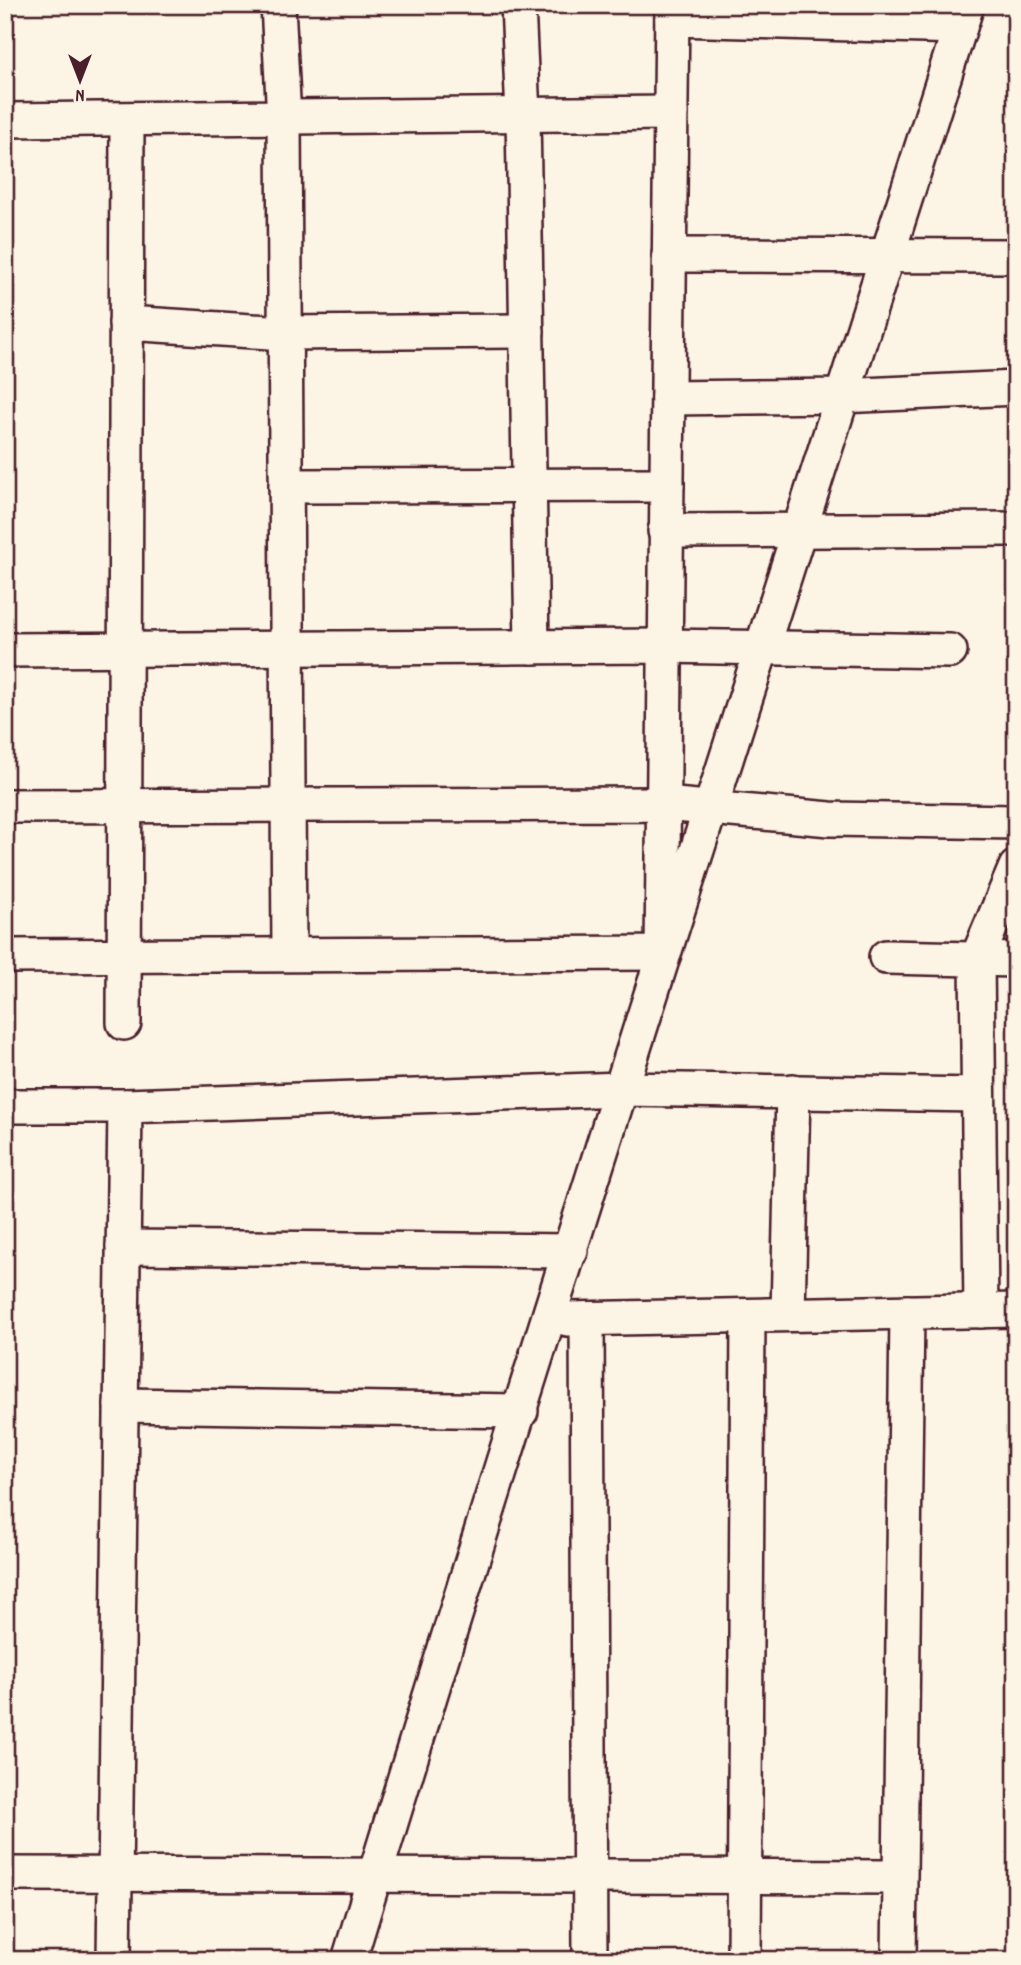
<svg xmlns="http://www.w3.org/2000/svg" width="1021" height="1965" viewBox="0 0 1021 1965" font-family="Dekko,sans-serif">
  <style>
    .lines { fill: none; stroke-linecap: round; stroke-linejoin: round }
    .minor-casing { stroke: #4a1f2b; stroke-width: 38 }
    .minor { stroke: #fcf5e5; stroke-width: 33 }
  </style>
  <rect width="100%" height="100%" fill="#fcf5e5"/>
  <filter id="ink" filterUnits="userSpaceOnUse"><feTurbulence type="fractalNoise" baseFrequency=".0143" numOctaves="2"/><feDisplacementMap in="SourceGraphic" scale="14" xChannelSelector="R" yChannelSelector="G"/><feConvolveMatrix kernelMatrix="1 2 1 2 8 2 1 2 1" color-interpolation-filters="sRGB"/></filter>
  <g filter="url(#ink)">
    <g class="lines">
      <g class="minor-casing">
        <g id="minor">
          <path d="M 278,5 L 284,119 L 289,954"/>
          <path d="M 518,5 L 523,115 L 532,647"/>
          <path d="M 672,19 L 960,27"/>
          <path d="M 5,120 L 671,113"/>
          <path d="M 669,255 L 1016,256"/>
          <path d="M 126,323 L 285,333 L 527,331"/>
          <path d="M 668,398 L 841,396 L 1016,388"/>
          <path d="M 286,486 L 667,485"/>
          <path d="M 665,531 L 1016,529"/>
          <path d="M 5,650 L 665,646 L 950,651"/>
          <path d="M 5,806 L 664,804 L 830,819 L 1016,822"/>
          <path d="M 5,956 L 662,953 L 672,5"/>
          <path d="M 886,957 L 1016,960"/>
          <path d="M 124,1023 L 127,120"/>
          <path d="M 5,1106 L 125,1106 L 622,1089 L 978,1095"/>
          <path d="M 123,1247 L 571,1251"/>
          <path d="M 981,1311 L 977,959 L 1016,867"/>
          <path d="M 788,1314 L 793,1091"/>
          <path d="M 567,1319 L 1016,1310"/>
          <path d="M 587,1319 L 590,1960"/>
          <path d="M 121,1405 L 521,1411"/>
          <path d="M 5,1874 L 898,1877"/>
          <path d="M 114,1960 L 125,1106"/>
          <path d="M 349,1960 C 548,1306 760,657 967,5"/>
          <path d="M 744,1960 L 748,1316"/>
          <path d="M 899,1960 L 907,1312"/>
        </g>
      </g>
      <use href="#minor" class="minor"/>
    </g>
  </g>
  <rect width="1021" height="1965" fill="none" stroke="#fcf5e5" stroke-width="28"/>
  <rect x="14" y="14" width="993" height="1937" fill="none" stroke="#4a1f2b" stroke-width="2.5" filter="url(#ink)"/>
  <g transform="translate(80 80) rotate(180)" stroke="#fcf5e5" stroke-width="5" paint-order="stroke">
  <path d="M0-5L12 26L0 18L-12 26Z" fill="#4a1f2b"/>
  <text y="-10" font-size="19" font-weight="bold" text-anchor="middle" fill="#4a1f2b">N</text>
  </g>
</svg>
